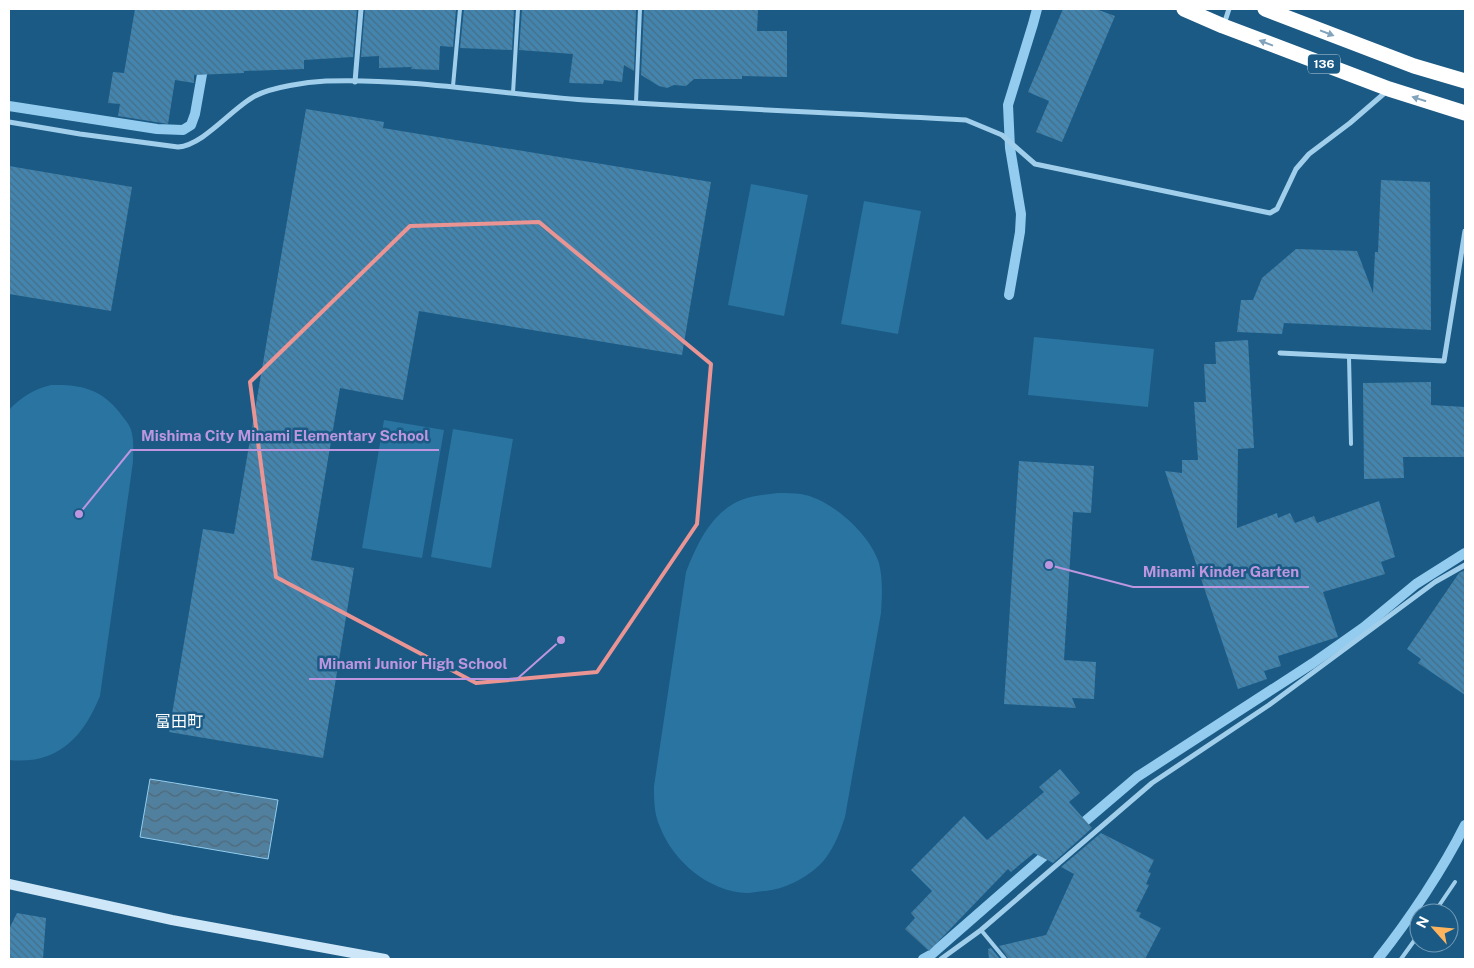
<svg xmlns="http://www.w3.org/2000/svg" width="1474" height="968" viewBox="0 0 1474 968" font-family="'Public Sans','Noto Sans JP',sans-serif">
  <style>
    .park { fill: #2a74a2 }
    .water { fill: url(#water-waves); stroke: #93ccee }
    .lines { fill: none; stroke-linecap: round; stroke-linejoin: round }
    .stream { stroke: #93ccee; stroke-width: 10 }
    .building { fill: url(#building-back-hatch) }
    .lane { stroke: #a1cfeb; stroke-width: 4 }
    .street { stroke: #a1cfeb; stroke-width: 5 }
    .secondary { stroke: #cde7f8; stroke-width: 10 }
    .highway { stroke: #fff; stroke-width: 15 }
    .oneway { fill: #81a4bc }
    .marked { fill: none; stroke: #ea9494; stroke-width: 4; stroke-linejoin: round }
    .labels { text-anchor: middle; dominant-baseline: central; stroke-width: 5; stroke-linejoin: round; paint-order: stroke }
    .shield { fill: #1a5a85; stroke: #baceda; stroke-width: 1 }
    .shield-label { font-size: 12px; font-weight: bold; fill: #fff }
    .quarter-label { font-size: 16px; fill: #fff; stroke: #1a5a85 }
    .leader { fill: none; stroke: #bd96df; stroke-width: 2 }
    .callout-dot { fill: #bd96df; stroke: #1a5a85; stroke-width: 2 }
    .callout-label { font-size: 15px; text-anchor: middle; font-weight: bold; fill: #bd96df; stroke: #1a5a85; stroke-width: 5; stroke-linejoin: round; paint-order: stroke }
  </style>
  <defs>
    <pattern id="water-waves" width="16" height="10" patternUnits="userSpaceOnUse" patternTransform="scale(1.25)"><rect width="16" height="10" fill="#51809e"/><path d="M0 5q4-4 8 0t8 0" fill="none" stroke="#4f6979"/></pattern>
    <pattern id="building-back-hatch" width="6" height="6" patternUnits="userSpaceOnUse" patternTransform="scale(1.25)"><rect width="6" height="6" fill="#4385ae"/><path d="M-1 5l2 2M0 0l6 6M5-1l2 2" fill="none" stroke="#476e87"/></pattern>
  </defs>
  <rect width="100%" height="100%" fill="#1a5a85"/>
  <g class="park">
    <path d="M 751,184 L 808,195 L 784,316 L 728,305 Z"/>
    <path d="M 864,201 L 921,211 L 898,334 L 841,324 Z"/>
    <path d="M 1034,337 L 1154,349 L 1148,407 L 1028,395 Z"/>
    <path d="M 51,385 C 83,384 104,390 123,417 C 127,422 131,427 132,434 C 134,443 133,452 133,462 L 100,696 C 83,738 57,765 9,760 L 9,410 C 21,397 34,389 51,385 Z"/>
    <path d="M 384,420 L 444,430 L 422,558 L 362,548 Z"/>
    <path d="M 453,429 L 513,439 L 491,568 L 431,557 Z"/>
    <path d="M 778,493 C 786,493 794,493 801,494 C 831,499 870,534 879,563 C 883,579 882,597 881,613 L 845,817 C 840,832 835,846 825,859 C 811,876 788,888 766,891 C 760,891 753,893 747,893 C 709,892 673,861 660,827 C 654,814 654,800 654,786 L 686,572 C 696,547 708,519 733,504 C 746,496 763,495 778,493 Z"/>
  </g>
  <path class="water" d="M 150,779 L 278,800 L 268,859 L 140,837 Z"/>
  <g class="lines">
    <g class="stream">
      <path d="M 9,106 L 157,129 L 183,130 L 191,125 L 195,114 L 204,63"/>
      <path d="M 1009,295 L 1020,232 L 1021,214 L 1010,148 L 1008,105 L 1033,24 L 1037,9"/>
      <path d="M 1076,829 L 1137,777 L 1313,663 L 1364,627 L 1416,584 L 1465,553"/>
      <path d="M 923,959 L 932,954 L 1051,850"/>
      <path d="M 1378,959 C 1409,920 1443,869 1465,825"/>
    </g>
  </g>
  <g class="building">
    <path d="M 135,9 L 357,9 L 353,57 L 304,60 L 304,69 L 244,71 L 244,73 L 194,75 L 194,83 L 175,80 L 168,124 L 118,116 L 120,104 L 108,103 L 113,72 L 124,73 Z"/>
    <path d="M 365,9 L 456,9 L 453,47 L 440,46 L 439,70 L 411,69 L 412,67 L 379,68 L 379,56 L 361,57 Z"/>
    <path d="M 464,9 L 514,9 L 512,50 L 460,48 Z"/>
    <path d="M 522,9 L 636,9 L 634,71 L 624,65 L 622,82 L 604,80 L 603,84 L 569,83 L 573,54 L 519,50 Z"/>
    <path d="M 644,9 L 758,9 L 757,31 L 787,31 L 787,77 L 742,76 L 742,79 L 694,79 L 686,86 L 674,85 L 667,88 L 659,86 L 641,75 Z"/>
    <path d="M 1063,9 L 1096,9 L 1115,16 L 1062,142 L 1036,132 L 1049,101 L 1028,92 Z"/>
    <path d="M 306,109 L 384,122 L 383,128 L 711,182 L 682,355 L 419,311 L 403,400 L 340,388 L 311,560 L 354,568 L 323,758 L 169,732 L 203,529 L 234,534 Z"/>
    <path d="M 9,166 L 132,187 L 111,311 L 9,294 Z"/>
    <path d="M 1381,180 L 1430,182 L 1431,330 L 1284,323 L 1282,334 L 1237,332 L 1241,300 L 1253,300 L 1262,278 L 1296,249 L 1357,251 L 1373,293 L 1375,252 L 1378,252 Z"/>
    <path d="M 1248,340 L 1254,448 L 1238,449 L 1237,528 L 1277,513 L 1278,518 L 1290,513 L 1295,523 L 1314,516 L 1317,523 L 1379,501 L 1395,557 L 1381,562 L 1385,574 L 1323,592 L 1338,637 L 1278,656 L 1281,666 L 1264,671 L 1267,679 L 1238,689 L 1165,471 L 1182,473 L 1182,460 L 1198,460 L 1194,402 L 1206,402 L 1204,364 L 1216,364 L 1215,342 Z"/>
    <path d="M 1431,382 L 1431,405 L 1465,407 L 1465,457 L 1403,457 L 1404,478 L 1364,479 L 1363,383 Z"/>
    <path d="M 1019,461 L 1094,466 L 1091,513 L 1073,512 L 1064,660 L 1096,662 L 1094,699 L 1072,698 L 1076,708 L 1004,704 Z"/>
    <path d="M 1465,570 L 1465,695 L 1418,663 L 1421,659 L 1407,649 L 1459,573 Z"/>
    <path d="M 1060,769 L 1080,793 L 1069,802 L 1092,828 L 1053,863 L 1034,853 L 1011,872 L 1008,869 L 929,951 L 905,929 L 915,918 L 911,913 L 932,891 L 911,870 L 964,816 L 987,840 L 1044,792 L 1039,787 Z"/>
    <path d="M 1101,833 L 1154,860 L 1148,872 L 1151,873 L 1146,884 L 1149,885 L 1136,911 L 1141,913 L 1139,917 L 1161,928 L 1145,959 L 1009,959 L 999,946 L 1046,935 L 1074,874 L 1061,867 Z"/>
    <path d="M 17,913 L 46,918 L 43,959 L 9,959 L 9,929 Z"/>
    <path d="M 991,948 L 1000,959 L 989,959 L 988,949 Z"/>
  </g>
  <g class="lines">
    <g class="lane">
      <path d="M 453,86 L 460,9"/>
      <path d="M 513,93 L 518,9"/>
      <path d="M 636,102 L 640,9"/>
      <path d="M 1349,357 L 1351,444"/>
      <path d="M 1434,913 L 1455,882"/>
      <path d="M 981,930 L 1005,959"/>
      <path d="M 1401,959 L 1419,934"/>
    </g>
    <g class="street">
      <path d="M 1224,24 L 1229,9"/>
      <path d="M 355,82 L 361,9"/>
      <path d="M 9,122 L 80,134 L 178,147 C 204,145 231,109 255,96 C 272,87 307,82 326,81 C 413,78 499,94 585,100 C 712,108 839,113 966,120 L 1002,135 L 1035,164 L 1270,213 L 1277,209 L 1296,169 L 1309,154 L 1350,123 L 1387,91"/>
      <path d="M 1280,353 L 1444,361 L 1465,231"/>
      <path d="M 941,959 L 981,930 L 1152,783 L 1269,705 L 1435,582 L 1465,565"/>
    </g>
    <path class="secondary" d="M 9,884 L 172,920 L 385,959"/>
    <g class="highway">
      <path d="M 1184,9 L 1223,26 L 1389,89 L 1465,113"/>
      <path d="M 1265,9 L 1414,66 L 1465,81"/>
    </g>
  </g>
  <defs><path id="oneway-solid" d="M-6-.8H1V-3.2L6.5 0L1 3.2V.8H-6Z" transform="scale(1.25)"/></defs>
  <g class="oneway">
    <use href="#oneway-solid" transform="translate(1327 33) rotate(21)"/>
    <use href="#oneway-solid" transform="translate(1266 43) rotate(-159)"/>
    <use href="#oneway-solid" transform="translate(1419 99) rotate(-162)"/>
  </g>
  <path class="marked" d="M 539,222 L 711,364 L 697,524 L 597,672 L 476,683 L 276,577 L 250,382 L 410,226 Z"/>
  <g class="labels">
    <rect class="shield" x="1308" y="54.5" width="32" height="19" rx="4"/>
    <g class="shield-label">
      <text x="1324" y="64">136</text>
    </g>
    <g class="quarter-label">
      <text x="179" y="721">富田町</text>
    </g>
  </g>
  <path class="leader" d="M79 514L131 450H439M1049 565L1133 587H1309M561 640L517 679H309"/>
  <g class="callout-dot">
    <circle cx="79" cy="514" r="5"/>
    <circle cx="1049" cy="565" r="5"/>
    <circle cx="561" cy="640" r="5"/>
  </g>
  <g class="callout-label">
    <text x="285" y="441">Mishima City Minami Elementary School</text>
    <text x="1221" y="577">Minami Kinder Garten</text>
    <text x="413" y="669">Minami Junior High School</text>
  </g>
  <rect width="1474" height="968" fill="none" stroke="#ffffff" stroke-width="20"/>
  <g transform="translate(1434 928) rotate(297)"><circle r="24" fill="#1a5a85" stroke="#769cb6"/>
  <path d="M0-4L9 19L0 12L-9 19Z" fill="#fdb45d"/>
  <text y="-8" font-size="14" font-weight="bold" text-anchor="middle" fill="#ffffff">N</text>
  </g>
</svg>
